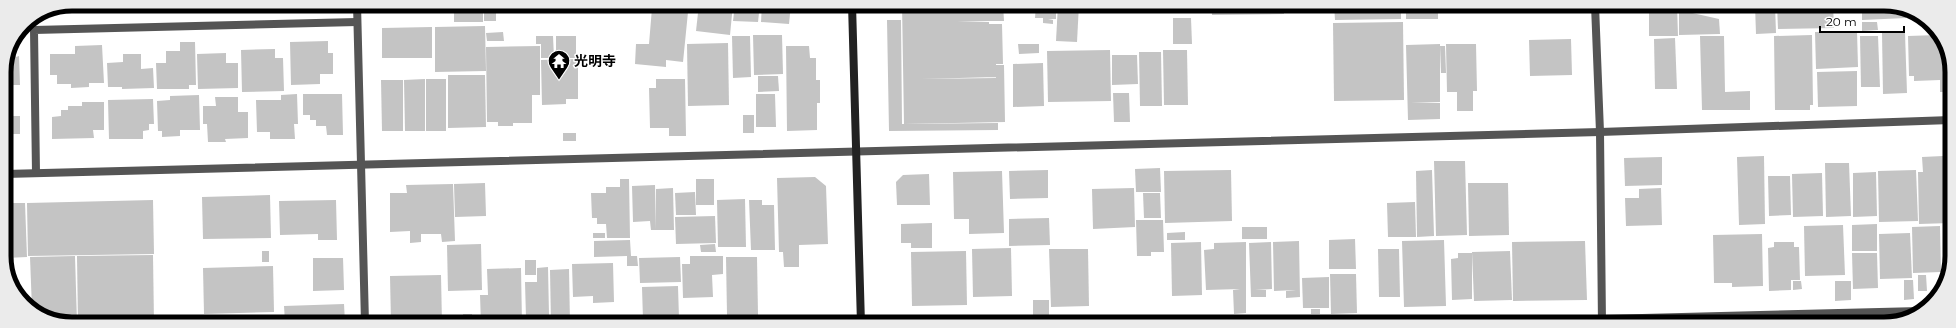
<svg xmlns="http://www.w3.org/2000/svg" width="1956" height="328" viewBox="0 0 1956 328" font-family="Montserrat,'Noto Sans JP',sans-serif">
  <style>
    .building { fill: #c4c4c4 }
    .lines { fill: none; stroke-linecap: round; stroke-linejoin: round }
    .street { stroke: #555; stroke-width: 8 }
    .secondary { stroke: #222; stroke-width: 8 }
    .labels { text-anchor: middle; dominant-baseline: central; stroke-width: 3; stroke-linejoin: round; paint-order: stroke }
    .poi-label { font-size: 14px; font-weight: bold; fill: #000; stroke: #fff; text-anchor: start }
    .rim { fill: none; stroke: #000; stroke-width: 5 }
  </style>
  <rect width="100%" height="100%" fill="#fff"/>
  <g class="building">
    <rect x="83" y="4" width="41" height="3"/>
    <path d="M 143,4 L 156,4 L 156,5 L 143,6 Z"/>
    <path d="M 286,4 L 308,4 L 308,9 L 286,10 Z"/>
    <path d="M 699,4 L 733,4 L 730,35 L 696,31 Z"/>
    <path d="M 735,4 L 760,4 L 758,22 L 733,21 Z"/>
    <path d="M 762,4 L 791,4 L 789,24 L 761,22 Z"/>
    <path d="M 902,4 L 1003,4 L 1004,21 L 957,21 L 989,22 L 989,24 L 1002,24 L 1003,64 L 996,64 L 996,77 L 921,79 L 996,78 L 996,65 L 1004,65 L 1005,122 L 904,124 Z"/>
    <path d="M 1036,4 L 1056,4 L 1056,19 L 1048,19 L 1053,20 L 1053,24 L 1043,23 L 1043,18 L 1035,18 Z"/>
    <path d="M 1058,4 L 1079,4 L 1077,42 L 1056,41 Z"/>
    <path d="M 1211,4 L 1283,4 L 1284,14 L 1212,15 Z"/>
    <path d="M 1334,4 L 1401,4 L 1401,19 L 1335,20 Z"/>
    <rect x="1406" y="4" width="32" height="15"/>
    <path d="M 1649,5 L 1677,5 L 1678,36 L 1649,36 Z"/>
    <path d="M 1755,5 L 1775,5 L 1776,33 L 1756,34 Z"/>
    <path d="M 1777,5 L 1833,5 L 1834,28 L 1778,29 Z"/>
    <path d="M 1862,5 L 1893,5 L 1905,11 L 1906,18 L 1862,20 Z"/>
    <rect x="484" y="7" width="12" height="14"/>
    <path d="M 652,8 L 688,12 L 683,62 L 666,60 L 666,67 L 635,64 L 636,44 L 649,44 Z"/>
    <path d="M 483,9 L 483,22 L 454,22 L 454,10 Z"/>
    <path d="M 1679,10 L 1719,19 L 1720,34 L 1679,35 Z"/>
    <path d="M 1173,18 L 1191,18 L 1192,44 L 1173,44 Z"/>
    <path d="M 887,20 L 901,20 L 902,124 L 998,123 L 998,130 L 889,131 Z"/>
    <path d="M 1403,22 L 1404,100 L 1334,101 L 1333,23 Z"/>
    <path d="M 1862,22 L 1877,22 L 1878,30 L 1862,31 Z"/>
    <path d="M 485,26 L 486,71 L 435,72 L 435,27 Z"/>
    <path d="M 432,27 L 432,58 L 382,58 L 382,28 Z"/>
    <path d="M 1857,31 L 1858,67 L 1816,69 L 1815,32 Z"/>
    <path d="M 503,32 L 504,41 L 487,41 L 486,33 Z"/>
    <path d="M 1882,33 L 1905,33 L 1907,93 L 1883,94 Z"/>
    <path d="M 753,35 L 782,35 L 783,74 L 754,75 Z"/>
    <path d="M 1812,35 L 1813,105 L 1810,105 L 1810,110 L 1775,110 L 1774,36 Z"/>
    <path d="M 1938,35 L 1951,59 L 1951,92 L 1940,92 L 1940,80 L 1914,81 L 1914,76 L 1909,76 L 1908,36 Z"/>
    <path d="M 536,36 L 553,36 L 554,58 L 541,58 L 541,44 L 536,44 Z"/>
    <rect x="556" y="36" width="20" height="22"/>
    <path d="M 732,36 L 750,36 L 751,77 L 733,78 Z"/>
    <path d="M 1700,36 L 1724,36 L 1725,92 L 1750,91 L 1750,110 L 1702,110 Z"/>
    <path d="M 1860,36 L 1878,36 L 1880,87 L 1861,87 Z"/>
    <path d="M 1675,38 L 1677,89 L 1655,89 L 1654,39 Z"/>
    <path d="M 1571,39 L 1572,75 L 1530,76 L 1529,40 Z"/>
    <path d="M 328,41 L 328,53 L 333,53 L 333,74 L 320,74 L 320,84 L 291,85 L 290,42 Z"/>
    <path d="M 180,42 L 195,42 L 196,85 L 189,85 L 189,89 L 157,89 L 156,63 L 166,63 L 166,51 L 180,51 Z"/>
    <path d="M 728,43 L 729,105 L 688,106 L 687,44 Z"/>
    <path d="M 1018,44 L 1039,44 L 1039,53 L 1019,54 Z"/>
    <path d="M 1440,44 L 1440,102 L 1411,103 L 1440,103 L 1440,119 L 1408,120 L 1406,45 Z"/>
    <path d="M 1446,44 L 1476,44 L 1477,91 L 1473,91 L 1473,111 L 1457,111 L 1457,92 L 1447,92 Z"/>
    <path d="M 102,45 L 104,83 L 89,83 L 89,87 L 71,88 L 71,84 L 57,84 L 57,75 L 50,75 L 50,54 L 75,54 L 75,46 Z"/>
    <path d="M 540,46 L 540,95 L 532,95 L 532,123 L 513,123 L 513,126 L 498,126 L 498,122 L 487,122 L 486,47 Z"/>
    <path d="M 786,46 L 809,46 L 810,58 L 816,58 L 816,80 L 820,80 L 820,103 L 817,103 L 817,130 L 787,131 Z"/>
    <path d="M 1440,46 L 1445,46 L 1446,73 L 1441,73 Z"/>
    <path d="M 275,49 L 275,58 L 283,58 L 284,91 L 242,92 L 241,50 Z"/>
    <path d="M 8,50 L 15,50 L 16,57 L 19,56 L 20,85 L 4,85 L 4,72 Z"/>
    <path d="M 1110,50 L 1111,101 L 1048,102 L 1047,51 Z"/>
    <path d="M 1163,50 L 1187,50 L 1188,105 L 1164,105 Z"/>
    <path d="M 1139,52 L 1161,52 L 1162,106 L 1140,106 Z"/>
    <path d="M 226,53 L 226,63 L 238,63 L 238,88 L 198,89 L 197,54 Z"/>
    <path d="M 123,54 L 141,54 L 141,69 L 153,68 L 154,88 L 122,89 L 122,87 L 108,87 L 107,63 L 123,62 Z"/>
    <path d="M 1112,55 L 1137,55 L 1138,84 L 1112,85 Z"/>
    <path d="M 578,59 L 578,99 L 566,99 L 566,104 L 542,105 L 541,60 Z"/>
    <path d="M 1043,63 L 1044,106 L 1013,107 L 1013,64 Z"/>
    <path d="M 1857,71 L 1857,106 L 1818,107 L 1817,72 Z"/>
    <path d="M 448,75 L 485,75 L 486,127 L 448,128 Z"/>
    <path d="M 758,76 L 778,76 L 779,91 L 758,92 Z"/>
    <path d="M 425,79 L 425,131 L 405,131 L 404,80 Z"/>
    <rect x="426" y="79" width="20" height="52"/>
    <path d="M 656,79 L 685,79 L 686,136 L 669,136 L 669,128 L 650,128 L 649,88 L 656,88 Z"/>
    <path d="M 381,80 L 403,80 L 403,131 L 382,131 Z"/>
    <path d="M 1113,93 L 1129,93 L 1130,122 L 1114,122 Z"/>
    <path d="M 297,94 L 298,124 L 294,124 L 295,139 L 270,139 L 270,132 L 257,132 L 256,100 L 281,100 L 281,95 Z"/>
    <path d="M 303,94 L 342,94 L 343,135 L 327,135 L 326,126 L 316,126 L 316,120 L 310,120 L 310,115 L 303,115 Z"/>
    <path d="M 756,94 L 775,94 L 776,127 L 756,127 Z"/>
    <path d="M 199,95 L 200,130 L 180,130 L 180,136 L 162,137 L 162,131 L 158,131 L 157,101 L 170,100 L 170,96 Z"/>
    <path d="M 215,97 L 238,97 L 238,112 L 248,112 L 248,138 L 225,139 L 226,142 L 208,142 L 207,124 L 203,124 L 203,106 L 216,106 Z"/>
    <path d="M 153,99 L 154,124 L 149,124 L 149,130 L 143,131 L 143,139 L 109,139 L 108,100 Z"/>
    <path d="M 4,101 L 13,101 L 13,116 L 20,116 L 20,134 L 11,134 L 11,139 L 5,139 Z"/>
    <path d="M 82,102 L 104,102 L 104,130 L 93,130 L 94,138 L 52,139 L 52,117 L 61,116 L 61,110 L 68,110 L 68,106 L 82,106 Z"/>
    <rect x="743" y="115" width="11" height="18"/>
    <rect x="563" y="133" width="13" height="8"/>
    <path d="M 1943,144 L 1951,144 L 1951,223 L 1919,224 L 1918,172 L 1923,172 L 1922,157 L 1943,156 Z"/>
    <path d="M 1764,156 L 1765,224 L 1739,225 L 1737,157 Z"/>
    <path d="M 1662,157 L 1662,185 L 1625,186 L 1624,158 Z"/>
    <path d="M 1434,161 L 1465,161 L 1467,235 L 1436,236 Z"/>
    <path d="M 1825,163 L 1849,163 L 1851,216 L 1826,217 Z"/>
    <path d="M 1160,168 L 1161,192 L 1136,192 L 1135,169 Z"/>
    <path d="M 1048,170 L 1048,198 L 1010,199 L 1009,171 Z"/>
    <path d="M 1231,170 L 1232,221 L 1165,223 L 1164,171 Z"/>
    <path d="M 1432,170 L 1434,236 L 1417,237 L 1416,171 Z"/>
    <path d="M 1916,170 L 1918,221 L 1879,222 L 1878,171 Z"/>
    <path d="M 1002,171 L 1004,233 L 969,234 L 969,219 L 954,219 L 953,172 Z"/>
    <path d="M 1876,172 L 1877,216 L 1853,217 L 1853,173 Z"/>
    <path d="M 1822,173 L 1823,216 L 1793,217 L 1792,174 Z"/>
    <path d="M 929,174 L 930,205 L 897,205 L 896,182 L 903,175 Z"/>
    <path d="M 1768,176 L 1790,176 L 1791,215 L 1769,216 Z"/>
    <path d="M 815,177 L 826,186 L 828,244 L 799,245 L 799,267 L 784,267 L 783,252 L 779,252 L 777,178 Z"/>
    <path d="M 620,179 L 629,179 L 630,238 L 607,238 L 606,224 L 597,224 L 597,218 L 592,218 L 591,193 L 606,193 L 606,187 L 620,187 Z"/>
    <rect x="696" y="179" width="18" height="26"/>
    <path d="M 485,183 L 486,216 L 455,217 L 454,184 Z"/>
    <path d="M 1468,183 L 1508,183 L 1509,235 L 1469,236 Z"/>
    <path d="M 453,184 L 455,241 L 442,242 L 441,234 L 421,234 L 421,242 L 410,243 L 410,231 L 390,232 L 390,193 L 407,193 L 406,185 Z"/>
    <path d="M 655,185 L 656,230 L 651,230 L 650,221 L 633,222 L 632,186 Z"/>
    <path d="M 673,188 L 674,230 L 656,230 L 656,189 Z"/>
    <path d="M 1134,188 L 1135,227 L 1093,229 L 1092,189 Z"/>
    <path d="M 1661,188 L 1662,225 L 1626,226 L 1625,198 L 1639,198 L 1639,189 Z"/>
    <path d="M 695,192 L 696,215 L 676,215 L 675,193 Z"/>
    <path d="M 1143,193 L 1160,193 L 1161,218 L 1144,218 Z"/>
    <path d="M 270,195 L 271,238 L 203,239 L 202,197 Z"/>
    <path d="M 745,199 L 746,247 L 718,247 L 717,200 Z"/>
    <path d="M 153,200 L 154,254 L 28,256 L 27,203 Z"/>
    <path d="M 336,200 L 337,240 L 318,240 L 318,234 L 280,235 L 279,201 Z"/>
    <path d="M 749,200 L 762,200 L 762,205 L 774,205 L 775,250 L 751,250 Z"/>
    <path d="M 1415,202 L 1416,237 L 1388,237 L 1387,203 Z"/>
    <path d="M 5,203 L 25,203 L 27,257 L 6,258 Z"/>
    <path d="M 715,216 L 716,243 L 676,244 L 675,217 Z"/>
    <path d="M 1049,218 L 1050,245 L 1009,246 L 1009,219 Z"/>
    <path d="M 1136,220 L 1163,220 L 1164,252 L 1151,252 L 1151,256 L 1137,256 Z"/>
    <path d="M 932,223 L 932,248 L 911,248 L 911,243 L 901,243 L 901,224 Z"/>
    <path d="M 1877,224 L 1877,251 L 1852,251 L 1852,225 Z"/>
    <path d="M 1843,225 L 1845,275 L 1805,276 L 1804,226 Z"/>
    <rect x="1945" y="225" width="6" height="26"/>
    <path d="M 1940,226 L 1941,272 L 1913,273 L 1912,227 Z"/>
    <rect x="1242" y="227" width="25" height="12"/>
    <path d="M 1185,232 L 1185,240 L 1167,240 L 1167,233 Z"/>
    <rect x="593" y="233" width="12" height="5"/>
    <path d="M 1910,233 L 1912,278 L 1880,279 L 1879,234 Z"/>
    <path d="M 1762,234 L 1763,286 L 1732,287 L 1732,283 L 1714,283 L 1713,235 Z"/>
    <path d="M 1355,239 L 1356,269 L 1329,269 L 1329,240 Z"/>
    <path d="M 630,240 L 631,256 L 637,256 L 638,266 L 627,266 L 627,256 L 594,257 L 594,241 Z"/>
    <path d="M 1444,240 L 1446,306 L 1404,307 L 1402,241 Z"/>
    <path d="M 1299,241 L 1300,297 L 1286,298 L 1286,291 L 1296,290 L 1274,291 L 1273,242 Z"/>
    <path d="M 1585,241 L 1587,300 L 1513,301 L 1512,242 Z"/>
    <path d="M 1201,242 L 1202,295 L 1172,296 L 1171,243 Z"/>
    <path d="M 1246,242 L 1246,313 L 1234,314 L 1233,290 L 1240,289 L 1206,290 L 1204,250 L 1214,249 L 1214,243 Z"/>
    <path d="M 1271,242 L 1272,289 L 1255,290 L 1266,290 L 1266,297 L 1251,297 L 1249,243 Z"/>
    <path d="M 1774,242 L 1794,242 L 1794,247 L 1799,247 L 1800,280 L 1791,280 L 1791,290 L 1769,291 L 1768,248 L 1774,247 Z"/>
    <path d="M 481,244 L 482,290 L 448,291 L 447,245 Z"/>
    <path d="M 715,244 L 716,252 L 701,252 L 700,245 Z"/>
    <path d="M 1011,248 L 1012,296 L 973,297 L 972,249 Z"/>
    <path d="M 1049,249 L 1088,249 L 1089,306 L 1051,307 Z"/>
    <path d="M 1378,249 L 1399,249 L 1400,297 L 1379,297 Z"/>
    <rect x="262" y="251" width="7" height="11"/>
    <path d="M 966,251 L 967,305 L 912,306 L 911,252 Z"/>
    <path d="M 1510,251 L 1512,300 L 1474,301 L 1472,252 Z"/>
    <path d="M 1458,253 L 1472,253 L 1472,299 L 1452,300 L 1451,259 L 1458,258 Z"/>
    <path d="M 1852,253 L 1877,253 L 1878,288 L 1853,289 Z"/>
    <path d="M 153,255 L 154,323 L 78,323 L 77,256 Z"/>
    <path d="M 75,256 L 77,323 L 63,323 L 32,309 L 30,257 Z"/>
    <path d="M 690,256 L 723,256 L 723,274 L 712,275 L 713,297 L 683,298 L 682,264 L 690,264 Z"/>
    <path d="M 680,257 L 681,282 L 640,283 L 639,258 Z"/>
    <path d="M 726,257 L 757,257 L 758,315 L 727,315 Z"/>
    <path d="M 313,258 L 343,258 L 344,290 L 313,291 Z"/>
    <rect x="525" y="260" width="11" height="15"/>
    <path d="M 1945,261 L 1951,261 L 1951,265 L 1946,276 Z"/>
    <path d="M 613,263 L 614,302 L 593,303 L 593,296 L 573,297 L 572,264 Z"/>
    <path d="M 273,266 L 274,312 L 204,314 L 203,268 Z"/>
    <path d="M 548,267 L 549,315 L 541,316 L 541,318 L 526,318 L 525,282 L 537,282 L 537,268 Z"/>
    <path d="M 521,268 L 522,324 L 481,324 L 480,295 L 488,295 L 487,269 Z"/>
    <path d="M 569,269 L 570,324 L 551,324 L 550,270 Z"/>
    <path d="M 1330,274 L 1356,274 L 1357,313 L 1331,314 Z"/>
    <path d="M 441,275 L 442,324 L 391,323 L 390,276 Z"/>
    <path d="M 1918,275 L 1926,275 L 1927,291 L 1918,291 Z"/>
    <path d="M 1329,277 L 1329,308 L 1303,308 L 1302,278 Z"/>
    <path d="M 1904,280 L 1913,280 L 1914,299 L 1904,300 Z"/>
    <path d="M 1793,281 L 1801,281 L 1802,289 L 1793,290 Z"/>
    <path d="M 1835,281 L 1851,281 L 1851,300 L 1835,301 Z"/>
    <path d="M 678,286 L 679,319 L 643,320 L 642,287 Z"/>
    <path d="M 1033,300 L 1049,300 L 1049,320 L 1033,321 Z"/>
    <path d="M 344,304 L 345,323 L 285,323 L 284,306 Z"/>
    <rect x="1311" y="309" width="9" height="5"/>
    <path d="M 463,314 L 472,314 L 472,324 L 464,324 Z"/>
    <path d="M 528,319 L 539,319 L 539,324 L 529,324 Z"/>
  </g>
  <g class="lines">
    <g class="street">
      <path d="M 357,4 L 365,323"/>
      <path d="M 1595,5 L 1600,132 L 1602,324"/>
      <path d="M 36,173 L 34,30 L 357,22"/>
      <path d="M 5,174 L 1600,132 L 1951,120"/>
      <path d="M 1405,324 L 1920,311"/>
    </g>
    <path class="secondary" d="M 852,4 L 861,324"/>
  </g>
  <defs>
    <g id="temple-pin" transform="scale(1.15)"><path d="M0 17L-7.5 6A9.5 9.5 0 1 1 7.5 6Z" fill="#000" stroke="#fff"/><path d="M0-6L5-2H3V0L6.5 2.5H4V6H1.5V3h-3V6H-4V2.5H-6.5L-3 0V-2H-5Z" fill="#fff"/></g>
  </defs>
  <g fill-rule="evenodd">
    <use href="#temple-pin" x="559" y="61"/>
  </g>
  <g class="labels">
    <g class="poi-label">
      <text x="574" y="61">光明寺</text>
    </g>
  </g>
  <path d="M0 0H1956V328H0ZM72 11H1884A61 61 0 0 1 1945 72V256A61 61 0 0 1 1884 317H72A61 61 0 0 1 11 256V72A61 61 0 0 1 72 11Z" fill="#ebebeb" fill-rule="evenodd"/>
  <path class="rim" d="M72 11H1884A61 61 0 0 1 1945 72V256A61 61 0 0 1 1884 317H72A61 61 0 0 1 11 256V72A61 61 0 0 1 72 11Z"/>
  <path d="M1820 26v6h84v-6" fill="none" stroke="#000000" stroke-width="2"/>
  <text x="1826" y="26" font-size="12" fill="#000000" stroke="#ffffff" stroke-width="3" paint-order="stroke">20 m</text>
</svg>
